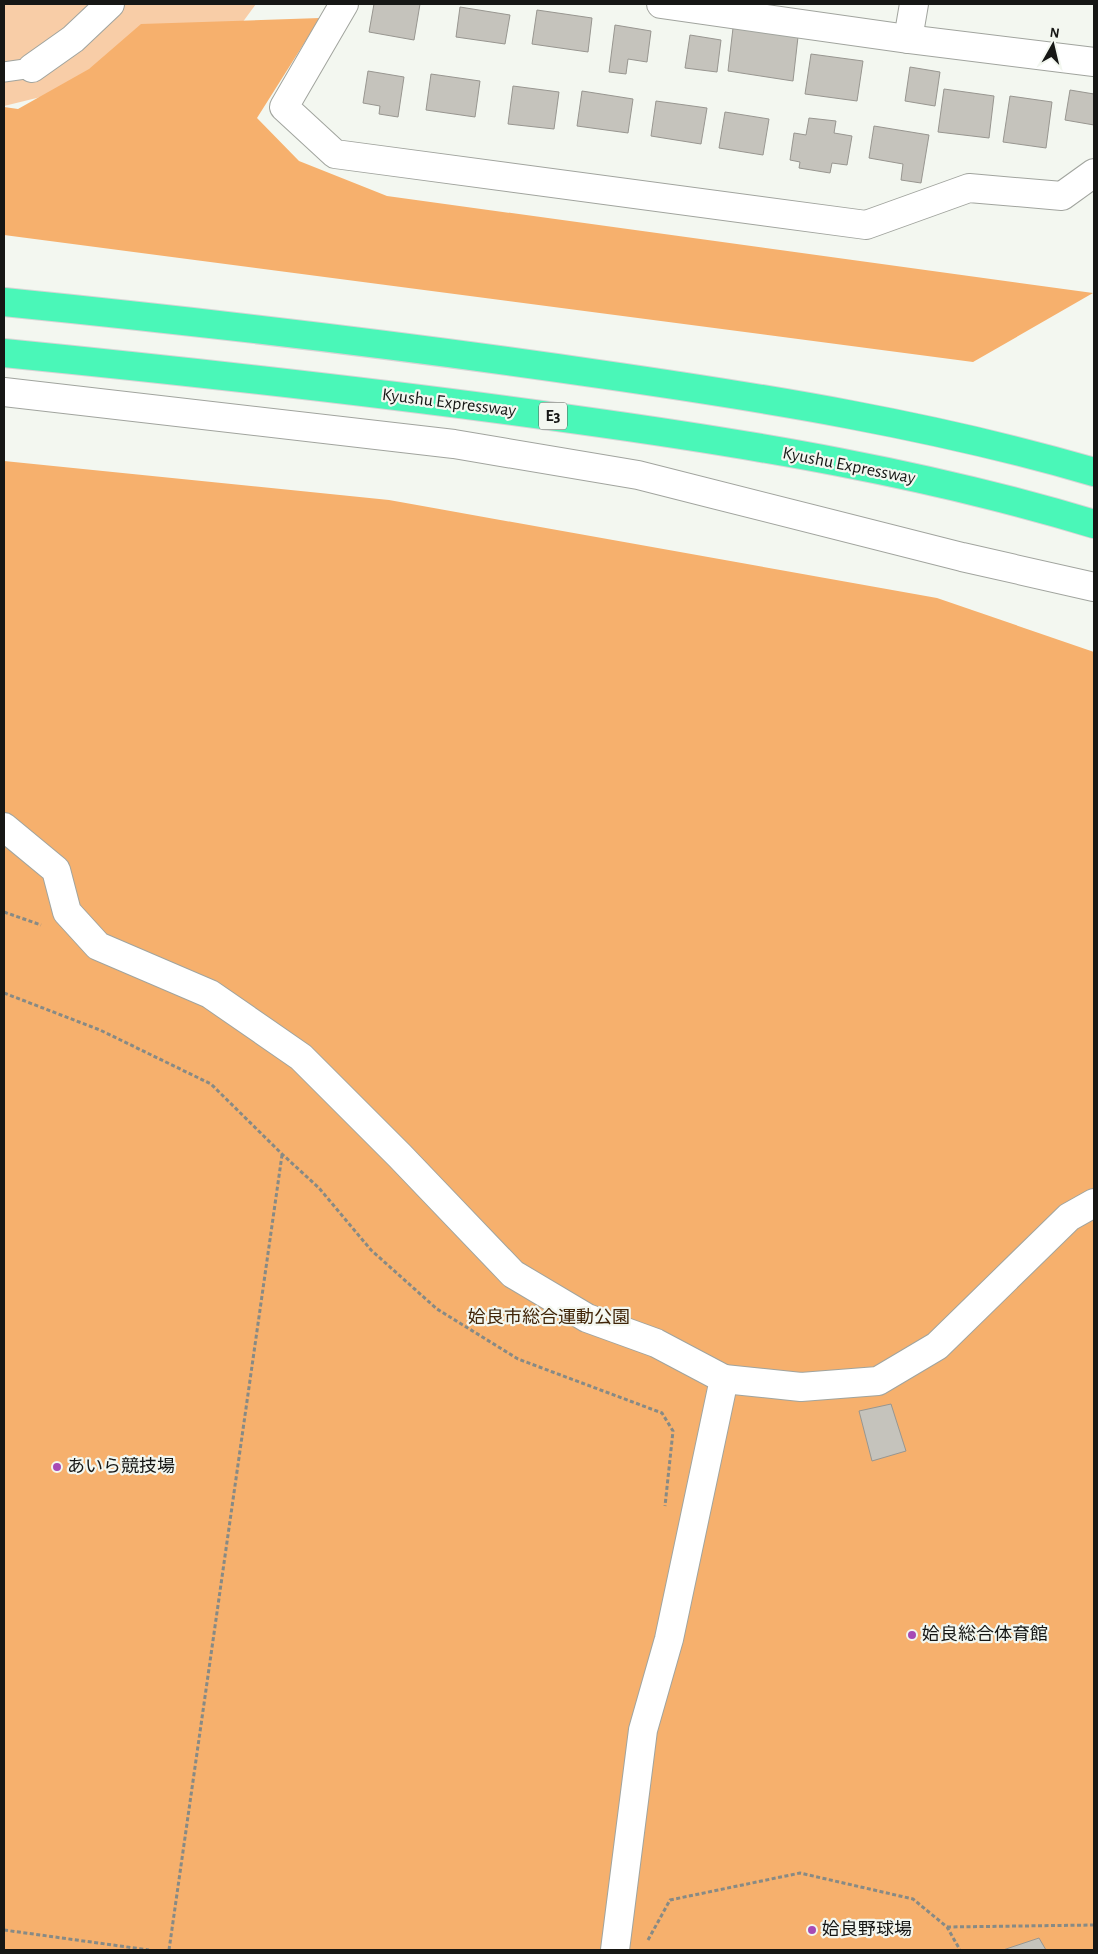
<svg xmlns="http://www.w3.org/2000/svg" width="1098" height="1954" viewBox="0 0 1098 1954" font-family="'Alegreya Sans','Noto Sans JP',sans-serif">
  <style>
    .green { fill: #f8cda7 }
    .forest { fill: #f6b06d }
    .building { fill: #c5c3bc; stroke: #989690 }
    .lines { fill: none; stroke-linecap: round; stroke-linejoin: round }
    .lane-casing { stroke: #a1a49e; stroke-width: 21 }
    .street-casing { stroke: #a1a49e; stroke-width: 30 }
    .secondary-casing { stroke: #a1a49e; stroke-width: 30 }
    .highway-casing { stroke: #d5d5d5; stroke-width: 30 }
    .path { stroke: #878a85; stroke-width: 3; stroke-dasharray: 4 2.5; stroke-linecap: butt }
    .lane { stroke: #fff; stroke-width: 19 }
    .street { stroke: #fff; stroke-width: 28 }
    .secondary { stroke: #fff; stroke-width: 28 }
    .highway { stroke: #4af7b8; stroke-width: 28 }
    .poi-dot { fill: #a74ab4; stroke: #f3f7f0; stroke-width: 2 }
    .labels { text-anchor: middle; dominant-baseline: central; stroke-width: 4.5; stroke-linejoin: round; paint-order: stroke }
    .shield { fill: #f3f7f0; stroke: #585a57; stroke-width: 1 }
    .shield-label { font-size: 16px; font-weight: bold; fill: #161715 }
    .street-label { font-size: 18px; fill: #161715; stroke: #f3f7f0 }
    .park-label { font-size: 18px; fill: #402407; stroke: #f3f7f0 }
    .poi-label { font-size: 18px; fill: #161715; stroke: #f3f7f0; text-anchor: start }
  </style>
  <rect width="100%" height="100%" fill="#f3f7f0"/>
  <path class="green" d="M 4,4 L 256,4 L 220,53 L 4,106 Z"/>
  <g class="forest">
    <path d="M 320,18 L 257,118 L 299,161 L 387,196 L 1093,293 L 973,362 L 4,235 L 4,107 L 18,109 L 89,69 L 141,24 Z"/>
    <path d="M 4,461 L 389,500 L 937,598 L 1094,652 L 1094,1950 L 4,1950 Z"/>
  </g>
  <g class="building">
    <path d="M 374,4 L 420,4 L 414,40 L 369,32 Z"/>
    <path d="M 460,7 L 510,15 L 505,44 L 456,37 Z"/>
    <path d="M 537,10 L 592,18 L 588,52 L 532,44 Z"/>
    <path d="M 615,25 L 651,31 L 647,62 L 628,59 L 626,74 L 609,72 Z"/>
    <path d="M 733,28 L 798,37 L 793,81 L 728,71 Z"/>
    <path d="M 690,35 L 721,40 L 717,72 L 685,68 Z"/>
    <path d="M 811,54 L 863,61 L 857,101 L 805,94 Z"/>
    <path d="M 910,67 L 940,72 L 935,106 L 905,101 Z"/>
    <path d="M 368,71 L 404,77 L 398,117 L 379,114 L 380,106 L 363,103 Z"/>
    <path d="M 431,74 L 480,81 L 475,117 L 426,110 Z"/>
    <path d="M 513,86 L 559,92 L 554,129 L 508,124 Z"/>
    <path d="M 944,89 L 994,96 L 989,138 L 938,132 Z"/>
    <path d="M 1070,90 L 1094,94 L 1094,125 L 1065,120 Z"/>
    <path d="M 582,91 L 633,99 L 628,133 L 577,126 Z"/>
    <path d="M 1010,96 L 1052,102 L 1046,148 L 1003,142 Z"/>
    <path d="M 656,101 L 707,108 L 701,144 L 651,136 Z"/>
    <path d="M 725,112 L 769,119 L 763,155 L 719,148 Z"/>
    <path d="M 809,118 L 836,121 L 834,133 L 852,136 L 847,165 L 832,163 L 830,173 L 799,168 L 800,162 L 790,160 L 794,133 L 806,135 Z"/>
    <path d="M 874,126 L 929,135 L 921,183 L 901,180 L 903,164 L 869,158 Z"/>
    <path d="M 891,1404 L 906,1451 L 872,1461 L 859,1411 Z"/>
    <path d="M 1039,1938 L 1046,1950 L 1003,1950 Z"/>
  </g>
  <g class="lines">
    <g class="lane-casing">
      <path id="lane" d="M 4,72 L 32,68"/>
    </g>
    <g class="street-casing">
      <g id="street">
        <path d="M 344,4 L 284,107 L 335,154 L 866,225 L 969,188 L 1062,196 L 1094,173"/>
        <path d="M 661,4 L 908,39 L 1094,62"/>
        <path d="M 908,39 L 914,4"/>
        <path d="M 32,68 L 73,39 L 110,4"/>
        <path d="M 4,827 L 56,870 L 67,912 L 98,946 L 210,994 L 301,1057 L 400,1156 L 513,1274 L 587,1318 L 656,1343 L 724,1379 L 669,1639 L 643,1730 L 615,1950"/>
      </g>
    </g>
    <g class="secondary-casing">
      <g id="secondary">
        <path d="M 4,392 L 454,444 L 638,475 L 962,557 L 1094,587"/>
        <path d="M 724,1379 L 801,1387 L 878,1381 L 937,1346 L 1069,1217 L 1094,1203"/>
      </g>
    </g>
    <g class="highway-casing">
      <g id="highway">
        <path d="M 4,302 C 203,322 401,345 599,374 C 766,398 933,425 1094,472"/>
        <path d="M 4,353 C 195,372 387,393 578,420 C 751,444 926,473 1094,524"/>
      </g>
    </g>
    <g class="path">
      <path d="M 4,912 L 41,925"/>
      <path d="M 4,993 L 100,1030 L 211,1084 L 282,1154 L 319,1188 L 371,1250 L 437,1309 L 518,1359 L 662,1413 L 673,1431 L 665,1506"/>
      <path d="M 947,1927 L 1094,1925"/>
      <path d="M 4,1930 L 149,1950"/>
      <path d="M 648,1940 L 670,1900 L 800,1873 L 913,1899 L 947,1927 L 960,1950"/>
      <path d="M 169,1950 L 282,1155"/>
    </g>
    <use href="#lane" class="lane"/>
    <use href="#street" class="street"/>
    <use href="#secondary" class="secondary"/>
    <use href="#highway" class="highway"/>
  </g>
  <g class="poi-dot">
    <circle cx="57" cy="1467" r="5"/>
    <circle cx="912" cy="1635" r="5"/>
    <circle cx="812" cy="1930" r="5"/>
  </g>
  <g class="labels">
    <rect class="shield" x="539" y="402.5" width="28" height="27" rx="4"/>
    <g class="shield-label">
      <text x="553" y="416">E3</text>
    </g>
    <g class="street-label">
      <text transform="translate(449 403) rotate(7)">Kyushu Expressway</text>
      <text transform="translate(849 466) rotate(11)">Kyushu Expressway</text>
    </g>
    <g class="park-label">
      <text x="549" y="1318">姶良市総合運動公園</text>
    </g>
    <g class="poi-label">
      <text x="67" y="1467">あいら競技場</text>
      <text x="922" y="1635">姶良総合体育館</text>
      <text x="822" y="1930">姶良野球場</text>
    </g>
  </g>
  <rect width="1098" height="1954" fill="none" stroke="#161715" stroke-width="10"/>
  <g transform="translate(1053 45) rotate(8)" stroke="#f3f7f0" stroke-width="4" paint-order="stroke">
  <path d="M0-4L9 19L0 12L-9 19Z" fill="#161715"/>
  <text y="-8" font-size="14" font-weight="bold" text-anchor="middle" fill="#161715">N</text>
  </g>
</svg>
